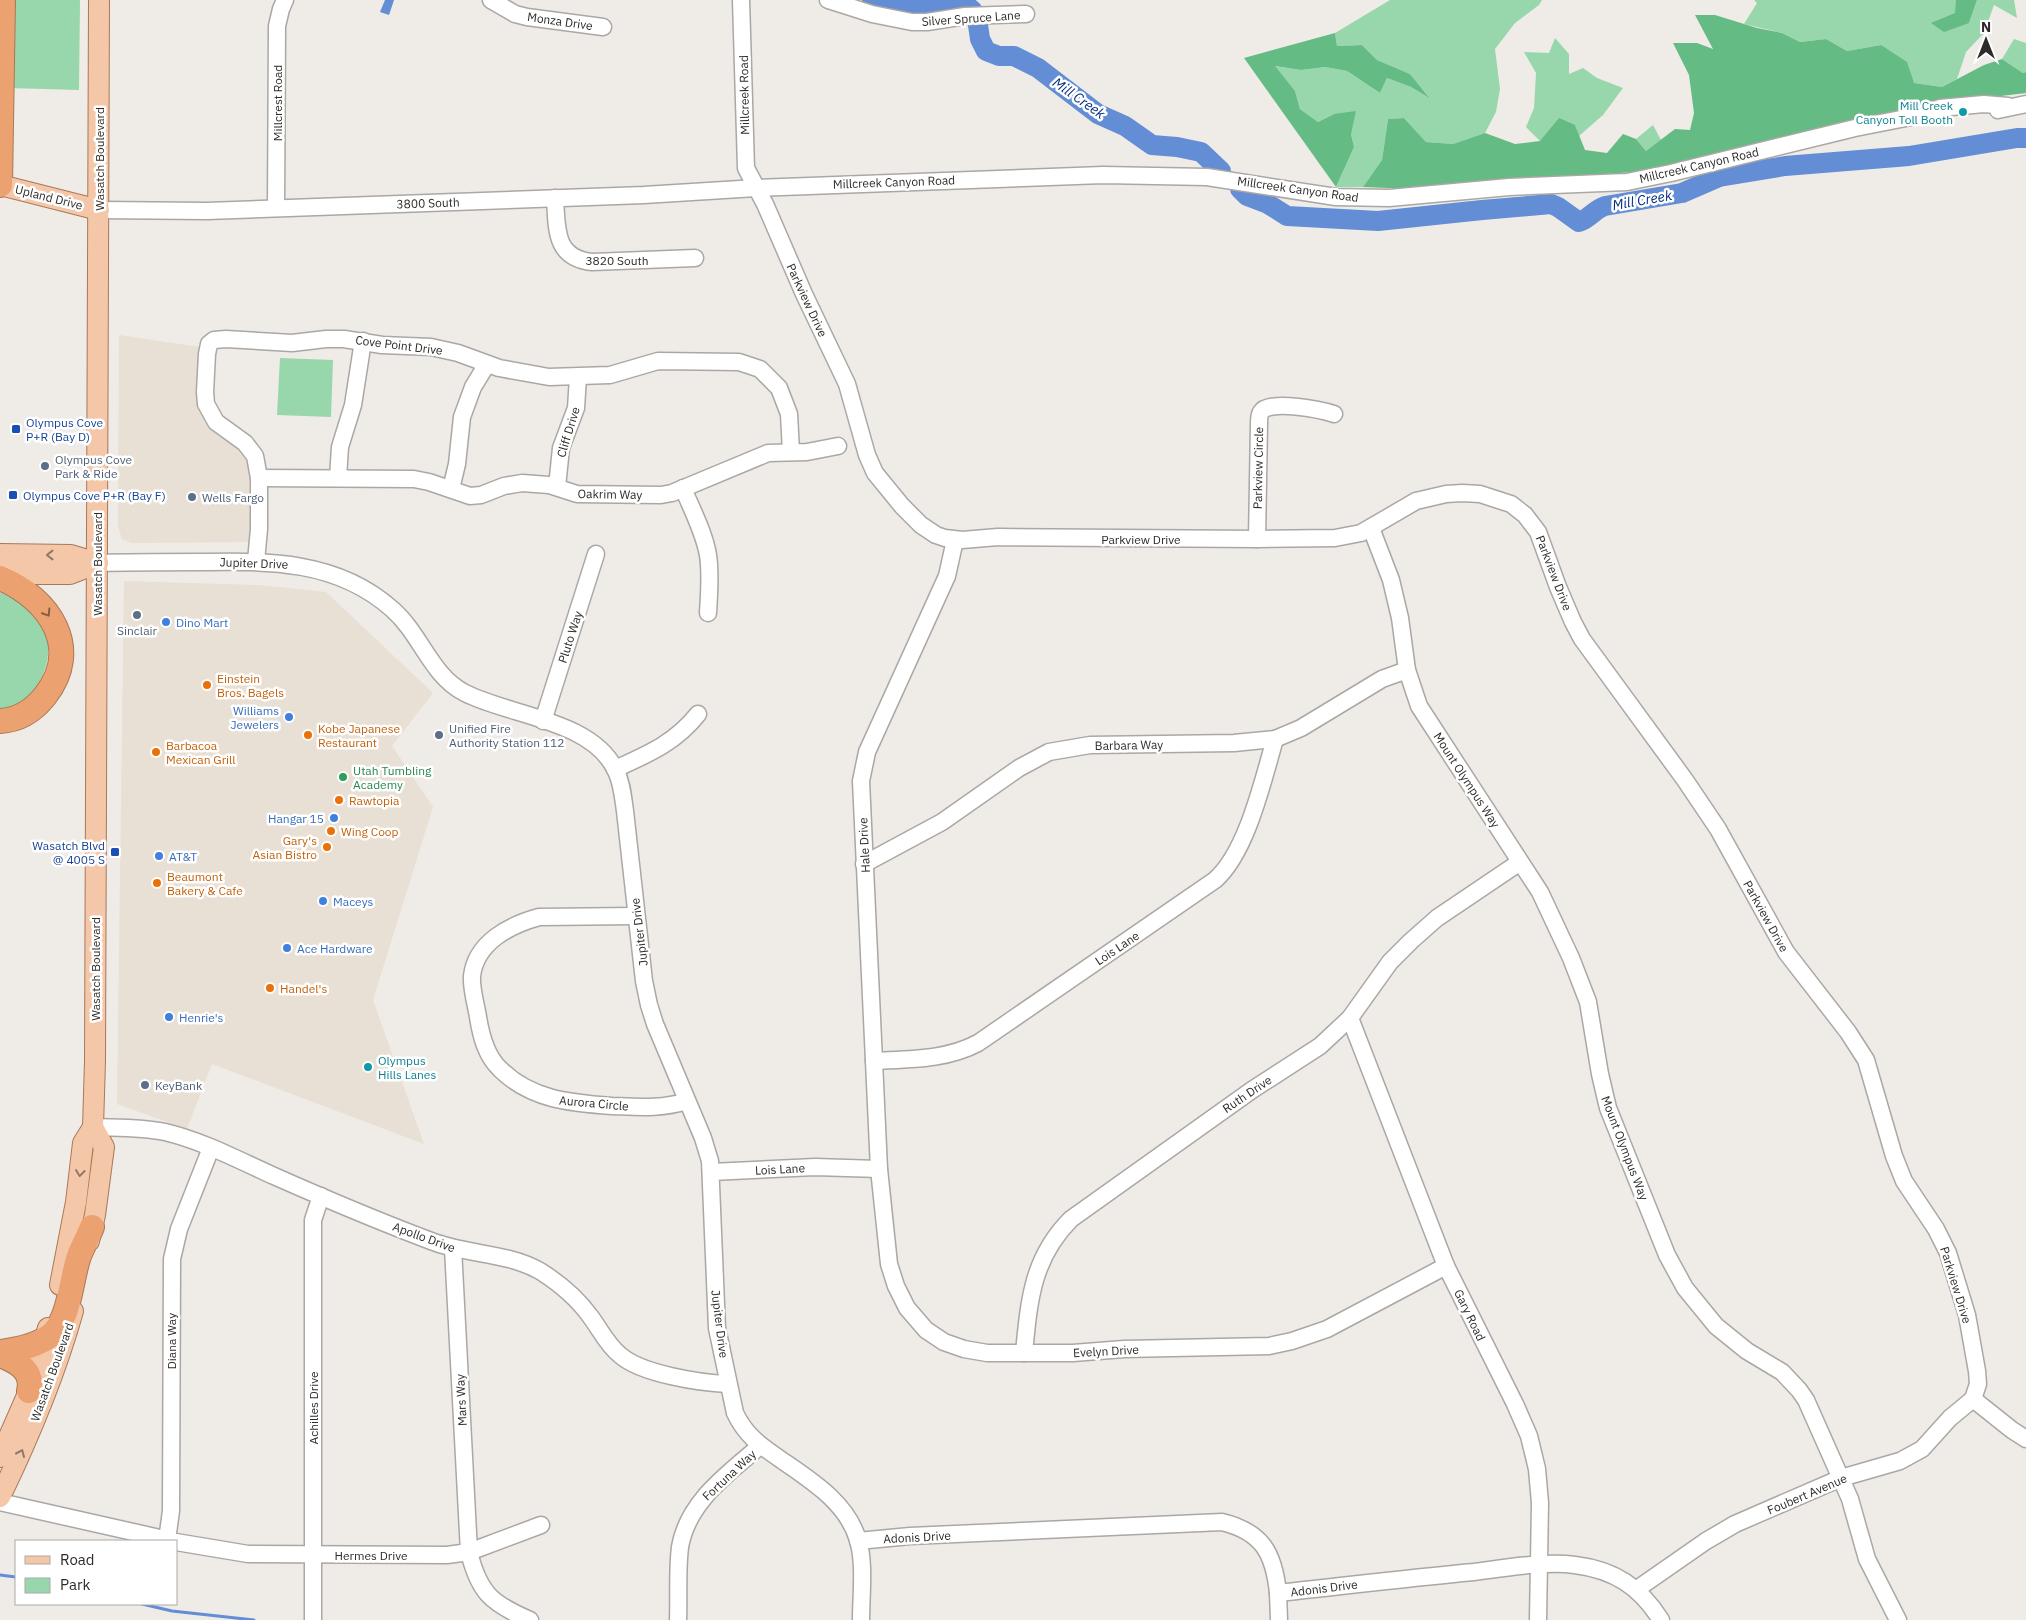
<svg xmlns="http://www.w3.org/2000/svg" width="2026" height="1620" viewBox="0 0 2026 1620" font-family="'IBM Plex Sans',sans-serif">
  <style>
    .built { fill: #e8dfd5 }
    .green { fill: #98d7ac }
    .forest { fill: #64bb83 }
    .water { fill: #638dd4 }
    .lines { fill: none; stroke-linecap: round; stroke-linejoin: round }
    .stream { stroke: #638dd4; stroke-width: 3 }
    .river { stroke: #638dd4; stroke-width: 20 }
    .minor-casing { stroke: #aba7a4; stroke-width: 19 }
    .major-casing { stroke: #a97857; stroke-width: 22 }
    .highway-casing { stroke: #a97857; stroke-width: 26 }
    .minor { stroke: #fff; stroke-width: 16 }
    .major { stroke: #f4c7a9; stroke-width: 20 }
    .highway { stroke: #eca170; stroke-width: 24 }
    .oneway { stroke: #907969 }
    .oneway2 { stroke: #826049 }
    .culture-dot { fill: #0f9aa8; stroke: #fff; stroke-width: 2 }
    .transit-dot { fill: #1a4fb4; stroke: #fff; stroke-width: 2 }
    .service-dot { fill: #5c6f8a; stroke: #fff; stroke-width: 2 }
    .shop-dot { fill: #3f7fe0; stroke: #fff; stroke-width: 2 }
    .food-dot { fill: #e8710a; stroke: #fff; stroke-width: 2 }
    .leisure-dot { fill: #2e9e5b; stroke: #fff; stroke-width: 2 }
    .labels { text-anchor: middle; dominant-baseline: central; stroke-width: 5; stroke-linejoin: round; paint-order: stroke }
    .street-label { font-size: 12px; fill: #2c2b29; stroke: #fff }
    .culture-label { font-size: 12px; fill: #0d838f; stroke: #fff; text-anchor: end }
    .transit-label { font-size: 12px; fill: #164399; stroke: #fff; text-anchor: start }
    .service-label { font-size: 12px; fill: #4e5e75; stroke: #fff; text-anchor: start }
    .shop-label { font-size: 12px; fill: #366cbe; stroke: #fff; text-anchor: start }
    .food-label { font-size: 12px; fill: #c56008; stroke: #fff; text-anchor: start }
    .leisure-label { font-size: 12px; fill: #27864d; stroke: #fff; text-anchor: start }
    .water-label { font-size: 14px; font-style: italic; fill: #002e80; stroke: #fff }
  </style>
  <rect width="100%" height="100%" fill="#efebe7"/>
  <g class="built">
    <path d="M 119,335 L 200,347 L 197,400 L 200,411 L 204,421 L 213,430 L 239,447 L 249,461 L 250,542 L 132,543 L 122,539 L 118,527 Z"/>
    <path d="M 124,581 L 259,585 L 326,592 L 433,693 L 392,746 L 433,807 L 373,1000 L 424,1144 L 212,1064 L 187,1129 L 117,1104 Z"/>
  </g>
  <g class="green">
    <path d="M 9,0 L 80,0 L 79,90 L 8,88 Z"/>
    <path d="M 1390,0 L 1542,0 L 1539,5 L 1515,23 L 1495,49 L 1500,89 L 1496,112 L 1485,133 L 1453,144 L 1426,142 L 1404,118 L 1388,119 L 1382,160 L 1363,187 L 1336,187 L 1354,147 L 1351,134 L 1334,114 L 1318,122 L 1300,109 L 1295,91 L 1274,66 L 1301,70 L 1325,67 L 1347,71 L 1380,93 L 1387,78 L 1411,87 L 1427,97 L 1410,74 L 1377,60 L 1362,45 L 1337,46 L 1335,33 Z"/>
    <path d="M 1754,0 L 1956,0 L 1956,13 L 1969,23 L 1977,0 L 2014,0 L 2017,18 L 1994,5 L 1984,33 L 1966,52 L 1957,79 L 1942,87 L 1914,83 L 1881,45 L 1847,51 L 1826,39 L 1800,42 L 1782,33 L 1744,24 L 1757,3 Z"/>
    <path d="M 1555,38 L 1569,54 L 1569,74 L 1583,68 L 1597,78 L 1623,88 L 1603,115 L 1579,136 L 1575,125 L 1540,141 L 1526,127 L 1534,108 L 1536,73 L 1524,52 L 1549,53 Z"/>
    <path d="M 2014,39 L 2026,43 L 2026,72 L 2023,73 L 2002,59 Z"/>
    <path d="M 1653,125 L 1661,140 L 1646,151 L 1636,139 Z"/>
    <path d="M 280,358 L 333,360 L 331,417 L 277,415 Z"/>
    <path d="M 0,593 C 15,598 38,613 46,627 C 48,631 48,638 48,642 C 51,674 31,704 0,712 Z"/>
  </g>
  <g class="forest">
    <path d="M 1956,0 L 1977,0 L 1969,23 L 1944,32 L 1931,23 L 1955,13 Z"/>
    <path d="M 1695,15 L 1715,15 L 1757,28 L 1782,33 L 1800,42 L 1826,39 L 1847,51 L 1881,45 L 1907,62 L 1914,83 L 1942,87 L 1984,65 L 2002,59 L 2023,73 L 2026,72 L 2026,93 L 1917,106 L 1659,170 L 1412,189 L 1363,187 L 1382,160 L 1388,119 L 1404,118 L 1426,142 L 1453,144 L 1485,133 L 1515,144 L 1540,141 L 1559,118 L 1575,125 L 1585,150 L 1607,153 L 1623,134 L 1636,139 L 1646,151 L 1675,129 L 1690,130 L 1694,113 L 1689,75 L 1673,43 L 1697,43 L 1713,49 Z"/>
    <path d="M 1335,33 L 1337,46 L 1362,45 L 1377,60 L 1410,74 L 1429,98 L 1411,87 L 1387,78 L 1380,93 L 1347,71 L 1325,67 L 1301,70 L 1275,66 L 1295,91 L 1300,109 L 1318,122 L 1334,114 L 1356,111 L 1351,134 L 1354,147 L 1336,187 L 1244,58 Z"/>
  </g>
  <path class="water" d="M 385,0 L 394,0 L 389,15 L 380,12 Z"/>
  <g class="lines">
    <g class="stream">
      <path d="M 0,1575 L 16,1577"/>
      <path d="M 142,1604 L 172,1611 L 254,1620"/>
    </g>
    <g class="river">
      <path d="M 872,0 L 883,5 L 901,6 L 913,3 L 938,5 L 950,1 L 964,3 L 973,11"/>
      <path d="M 978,25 L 980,39 L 986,51 L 999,56 L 1014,56 L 1038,68 L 1098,114 L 1125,126 L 1152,145 L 1177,147 L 1201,152 L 1221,171"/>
      <path d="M 1240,189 L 1247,196 L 1268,204 L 1287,216 L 1378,221 L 1482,210 L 1551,204 L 1558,207 L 1579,222 C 1589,219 1595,209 1605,206 L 1682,193 L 1719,177 L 1785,166 L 1909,156 L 2017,138 L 2026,138"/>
    </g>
    <g class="minor-casing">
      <g id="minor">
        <path d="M 491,0 L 515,14 L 527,17 L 603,27"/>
        <path d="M 741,0 L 746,168 L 765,204 L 804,294 L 847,384 L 867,455 L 875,473 L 902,506 L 921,525 L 936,535 L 945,538 L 962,540 L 998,537 L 1257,539 L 1335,538 L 1361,533 L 1416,501 L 1446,494 L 1462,493 L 1480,494 L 1511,504 L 1525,515 L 1538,532 L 1558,587 L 1573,622 L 1582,639 L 1685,780 L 1718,829 L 1786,952 L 1848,1032 L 1866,1060 L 1894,1156 L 1904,1181 L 1936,1229 L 1948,1253 L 1967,1315 L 1977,1371 L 1978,1384 L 1973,1399"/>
        <path d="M 828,0 L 872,14 L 912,22 L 927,22 L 965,16 L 1026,14"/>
        <path d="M 1998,110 L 2026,104"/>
        <path d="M 555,198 C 557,228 554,258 592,262 L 695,258"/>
        <path d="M 276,208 L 277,26 L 281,9 L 285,0"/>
        <path d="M 99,210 L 207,211 L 644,195 L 756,188 L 1103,175 L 1207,177 L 1336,197 L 1389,198 L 1509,187 L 1627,182 L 1671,173 L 1855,128 L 1921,115 L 1940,108 L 1984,104 L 2008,106"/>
        <path d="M 259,478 L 414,479 L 429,482 L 470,496 L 481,495 L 504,486 L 522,483 L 549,485 L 577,494 L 661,495 L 672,493 L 768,453 L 807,452 L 838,446"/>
        <path d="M 338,478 L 340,447 L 353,405 L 363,341"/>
        <path d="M 557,487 L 561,448 L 576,408 L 578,377"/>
        <path d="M 683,488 C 692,510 704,532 708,555 C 711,574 709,594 708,613"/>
        <path d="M 451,489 L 457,464 L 462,417 L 473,387 L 487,364"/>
        <path d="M 1371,528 L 1391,580 L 1400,618 L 1407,670 L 1419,706 L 1540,892 L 1571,958 L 1588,1002 L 1600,1074 L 1608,1108 L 1667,1255 L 1685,1288 L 1716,1326 L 1747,1351 L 1782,1372 L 1799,1390 L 1806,1400 L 1850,1499 L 1867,1559 L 1898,1620"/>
        <path d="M 1257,539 L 1259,424 C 1259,420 1259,415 1261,412 C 1269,399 1322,410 1334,414"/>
        <path d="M 955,540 L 947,576 L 867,752 L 861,781 L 879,1169 L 889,1264 L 896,1286 L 907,1308 L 926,1330 L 944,1342 L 964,1349 L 987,1353 L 1073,1353 L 1124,1349 L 1269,1346 L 1292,1341 L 1327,1329 L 1446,1266"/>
        <path d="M 256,561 L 259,529 L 259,478 L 255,456 L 245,443 L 216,422 L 206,404 L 205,392 L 207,354 L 209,344 L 214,340 L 226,339 L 292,343 L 326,339 L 344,339 L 382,345 L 431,347 L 458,353 L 499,368 L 549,377 L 610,375 L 658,361 L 739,362 L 760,369 L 779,388 L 789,414 L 791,452"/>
        <path d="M 98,563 C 132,562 166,562 200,562 C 269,561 337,560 392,609 C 421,634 431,676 465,693 C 510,716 593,720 616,771 C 622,783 623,797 625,811 L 644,981 L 649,1005 L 655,1024 L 703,1138 L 710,1161 L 717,1328 L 735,1413 C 746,1436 760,1445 780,1459 C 810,1480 847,1502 858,1540 C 865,1563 861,1596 861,1620"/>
        <path d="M 543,721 L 596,554"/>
        <path d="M 615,769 C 648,754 675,743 698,714"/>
        <path d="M 864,864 L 942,822 L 1019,768 L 1049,752 L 1090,745 L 1234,743 L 1275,739 L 1301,728 L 1382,679 L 1407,670"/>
        <path d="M 636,916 L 539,917 C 510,925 476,942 472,976 C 471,989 476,1004 478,1017 C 481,1036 486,1056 500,1069 C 531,1100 571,1103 612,1106 C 639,1107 662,1109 687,1101"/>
        <path d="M 1350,1018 L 1446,1266 L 1515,1404 L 1529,1436 L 1537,1469 L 1540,1503 L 1538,1620"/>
        <path d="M 874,1061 C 910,1059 946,1060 978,1043 L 1215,880 C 1247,852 1263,780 1275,739"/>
        <path d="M 93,1127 C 117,1128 141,1127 165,1132 C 203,1141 238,1160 274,1176 C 326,1199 378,1221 431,1241 C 467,1255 506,1252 540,1271 C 559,1283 577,1298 590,1316 C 600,1329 607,1345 620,1355 C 641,1374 701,1383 728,1384"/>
        <path d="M 711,1172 L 815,1167 L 879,1169"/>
        <path d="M 453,1248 L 469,1552 L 541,1525"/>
        <path d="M 1024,1353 C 1029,1301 1032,1258 1071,1219 L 1252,1090 L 1320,1046 L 1350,1018 L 1390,962 L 1411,941 L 1437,918 L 1520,862"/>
        <path d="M 1973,1399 L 2012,1430 L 2026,1439"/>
        <path d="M 0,1502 L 173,1541"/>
        <path d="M 167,1540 L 171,1511 L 172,1259 L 179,1229 L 211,1148"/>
        <path d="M 858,1541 L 910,1536 L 1222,1522 C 1263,1532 1274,1554 1278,1593 C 1343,1586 1408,1578 1474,1572 C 1504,1568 1546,1561 1575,1565 C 1615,1570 1640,1587 1661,1620"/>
        <path d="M 176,1542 L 248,1554 L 447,1555 L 469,1552 C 479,1593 492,1604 530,1620"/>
        <path d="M 1637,1589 L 1706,1541 L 1735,1524 L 1841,1478 L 1900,1461 L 1922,1449 L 1950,1418 L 1973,1399"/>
        <path d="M 1278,1593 L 1279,1620"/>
        <path d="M 313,1620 L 313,1220 L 321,1196"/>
        <path d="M 678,1620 C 679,1596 677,1571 680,1547 C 688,1501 728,1474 760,1446"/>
      </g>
    </g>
    <g class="major-casing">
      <g id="major">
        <path d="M 0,185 L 99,210"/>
        <path d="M 0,554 L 71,555 L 98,563"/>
        <path d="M 0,574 L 70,574 L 98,563"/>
        <path d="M 89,1241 L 95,1215 L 104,1147 L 93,1127 L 95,1061 L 99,0"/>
        <path d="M 60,1285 L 76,1202 L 83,1143 L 93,1127"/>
        <path d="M 0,1457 L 29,1391 L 48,1328"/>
        <path d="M 0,1497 C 29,1437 55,1375 73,1311"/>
      </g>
    </g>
    <g class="highway-casing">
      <g id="highway">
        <path d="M 0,185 L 3,0"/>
        <path d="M 0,578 C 49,598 83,648 45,696 C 34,710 19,720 0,721"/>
        <path d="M 0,1352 C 17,1350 37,1346 51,1335 C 70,1320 71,1278 79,1256 C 83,1246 88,1237 92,1227"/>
        <path d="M 0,1355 C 17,1361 34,1371 29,1391"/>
      </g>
    </g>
    <use href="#minor" class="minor"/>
    <use href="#major" class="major"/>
    <use href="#highway" class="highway"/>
  </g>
  <defs><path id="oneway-chevron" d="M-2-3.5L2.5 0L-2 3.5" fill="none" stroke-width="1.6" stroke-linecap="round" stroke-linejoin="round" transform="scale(1.25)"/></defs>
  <g class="oneway">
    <use href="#oneway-chevron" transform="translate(50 555) rotate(-180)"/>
    <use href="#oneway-chevron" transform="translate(80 1173) rotate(97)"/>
    <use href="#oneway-chevron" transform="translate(21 1453) rotate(-66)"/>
  </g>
  <use class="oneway2" href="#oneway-chevron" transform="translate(47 613) rotate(58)"/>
  <g class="culture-dot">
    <circle cx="1963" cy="112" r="5"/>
    <circle cx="368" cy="1067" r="5"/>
  </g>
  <g class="transit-dot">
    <rect x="11" y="424" width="10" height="10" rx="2.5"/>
    <rect x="8" y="490" width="10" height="10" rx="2.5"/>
    <rect x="110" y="847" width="10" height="10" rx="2.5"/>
  </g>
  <g class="service-dot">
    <circle cx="45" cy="466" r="5"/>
    <circle cx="192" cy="497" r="5"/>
    <circle cx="137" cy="615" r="5"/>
    <circle cx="439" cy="735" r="5"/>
    <circle cx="145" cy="1085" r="5"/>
  </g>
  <g class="shop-dot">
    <circle cx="166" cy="622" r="5"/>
    <circle cx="289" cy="717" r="5"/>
    <circle cx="334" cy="818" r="5"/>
    <circle cx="159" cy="856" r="5"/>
    <circle cx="323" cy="901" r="5"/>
    <circle cx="287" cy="948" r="5"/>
    <circle cx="169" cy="1017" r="5"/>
  </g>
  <g class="food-dot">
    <circle cx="207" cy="685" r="5"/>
    <circle cx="308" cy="735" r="5"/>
    <circle cx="156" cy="752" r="5"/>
    <circle cx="339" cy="800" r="5"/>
    <circle cx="331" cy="831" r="5"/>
    <circle cx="327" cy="847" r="5"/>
    <circle cx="157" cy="883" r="5"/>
    <circle cx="270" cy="988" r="5"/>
  </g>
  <circle class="leisure-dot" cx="343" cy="777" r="5"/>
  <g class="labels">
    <g class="street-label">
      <text transform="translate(971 18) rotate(-4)">Silver Spruce Lane</text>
      <text transform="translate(560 21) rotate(8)">Monza Drive</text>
      <text transform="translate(744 95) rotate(-91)">Millcreek Road</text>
      <text transform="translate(277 103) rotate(-90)">Millcrest Road</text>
      <text transform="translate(99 159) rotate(-90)">Wasatch Boulevard</text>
      <text transform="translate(1699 165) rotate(-13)">Millcreek Canyon Road</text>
      <text transform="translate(894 182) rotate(-2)">Millcreek Canyon Road</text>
      <text transform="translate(1298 189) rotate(8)">Millcreek Canyon Road</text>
      <text transform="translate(49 197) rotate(14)">Upland Drive</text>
      <text transform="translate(428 203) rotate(-2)">3800 South</text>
      <text x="617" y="260">3820 South</text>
      <text transform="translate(807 300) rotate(65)">Parkview Drive</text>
      <text transform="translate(399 345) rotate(7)">Cove Point Drive</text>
      <text transform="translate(568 432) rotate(-73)">Cliff Drive</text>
      <text transform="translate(1258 468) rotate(-89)">Parkview Circle</text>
      <text transform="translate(610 494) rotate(1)">Oakrim Way</text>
      <text x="1141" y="539">Parkview Drive</text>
      <text transform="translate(254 563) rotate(2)">Jupiter Drive</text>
      <text transform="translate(97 564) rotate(-90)">Wasatch Boulevard</text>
      <text transform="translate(1554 573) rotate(69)">Parkview Drive</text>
      <text transform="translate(570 637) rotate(-72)">Pluto Way</text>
      <text transform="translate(1129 745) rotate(-1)">Barbara Way</text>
      <text transform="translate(1467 780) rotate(57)">Mount Olympus Way</text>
      <text transform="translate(864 845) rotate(-93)">Hale Drive</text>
      <text transform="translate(1766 916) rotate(61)">Parkview Drive</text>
      <text transform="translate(639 932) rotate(-97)">Jupiter Drive</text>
      <text transform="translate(1117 948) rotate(-34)">Lois Lane</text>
      <text transform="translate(95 969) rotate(-90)">Wasatch Boulevard</text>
      <text transform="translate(1247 1094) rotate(-34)">Ruth Drive</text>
      <text transform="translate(594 1103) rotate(5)">Aurora Circle</text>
      <text transform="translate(1625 1148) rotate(69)">Mount Olympus Way</text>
      <text transform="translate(780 1169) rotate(-3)">Lois Lane</text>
      <text transform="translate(424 1237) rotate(20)">Apollo Drive</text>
      <text transform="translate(1956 1285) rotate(73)">Parkview Drive</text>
      <text transform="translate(1470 1315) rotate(64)">Gary Road</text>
      <text transform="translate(720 1324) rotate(83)">Jupiter Drive</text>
      <text transform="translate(171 1341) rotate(-90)">Diana Way</text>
      <text transform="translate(1106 1351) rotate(-3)">Evelyn Drive</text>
      <text transform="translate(52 1372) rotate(-70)">Wasatch Boulevard</text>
      <text transform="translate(461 1400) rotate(-93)">Mars Way</text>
      <text transform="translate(313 1408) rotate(-90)">Achilles Drive</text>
      <text transform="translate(729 1475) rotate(-43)">Fortuna Way</text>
      <text transform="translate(1807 1494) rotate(-23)">Foubert Avenue</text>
      <text transform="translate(917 1537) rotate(-3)">Adonis Drive</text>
      <text x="371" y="1555">Hermes Drive</text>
      <text transform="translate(1324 1588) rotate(-7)">Adonis Drive</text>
    </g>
    <g class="culture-label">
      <text x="1953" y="105">Mill Creek<tspan x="1953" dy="14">Canyon Toll Booth</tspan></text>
      <text x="378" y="1060" text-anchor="start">Olympus<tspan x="378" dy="14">Hills Lanes</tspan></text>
    </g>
    <g class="transit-label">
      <text x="26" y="422">Olympus Cove<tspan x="26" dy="14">P+R (Bay D)</tspan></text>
      <text x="23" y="495">Olympus Cove P+R (Bay F)</text>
      <text x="105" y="845" text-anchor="end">Wasatch Blvd<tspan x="105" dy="14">@ 4005 S</tspan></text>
    </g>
    <g class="service-label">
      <text x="55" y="459">Olympus Cove<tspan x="55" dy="14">Park &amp; Ride</tspan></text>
      <text x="202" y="497">Wells Fargo</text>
      <text x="137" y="630" text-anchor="middle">Sinclair</text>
      <text x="449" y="728">Unified Fire<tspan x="449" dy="14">Authority Station 112</tspan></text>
      <text x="155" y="1085">KeyBank</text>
    </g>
    <g class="shop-label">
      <text x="176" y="622">Dino Mart</text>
      <text x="279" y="710" text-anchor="end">Williams<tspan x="279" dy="14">Jewelers</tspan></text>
      <text x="324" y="818" text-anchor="end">Hangar 15</text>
      <text x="169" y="856">AT&amp;T</text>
      <text x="333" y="901">Maceys</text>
      <text x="297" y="948">Ace Hardware</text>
      <text x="179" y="1017">Henrie's</text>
    </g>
    <g class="food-label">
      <text x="217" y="678">Einstein<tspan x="217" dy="14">Bros. Bagels</tspan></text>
      <text x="318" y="728">Kobe Japanese<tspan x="318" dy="14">Restaurant</tspan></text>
      <text x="166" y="745">Barbacoa<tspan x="166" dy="14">Mexican Grill</tspan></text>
      <text x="349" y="800">Rawtopia</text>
      <text x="341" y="831">Wing Coop</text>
      <text x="317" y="840" text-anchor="end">Gary's<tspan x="317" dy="14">Asian Bistro</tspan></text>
      <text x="167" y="876">Beaumont<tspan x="167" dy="14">Bakery &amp; Cafe</tspan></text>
      <text x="280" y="988">Handel's</text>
    </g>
    <g class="leisure-label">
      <text x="353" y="770">Utah Tumbling<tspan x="353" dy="14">Academy</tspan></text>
    </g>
    <g class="water-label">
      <text transform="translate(1079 98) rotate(35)">Mill Creek</text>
      <text transform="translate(1642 200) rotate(-10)">Mill Creek</text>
    </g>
  </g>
  <rect x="15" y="1540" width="162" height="65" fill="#ffffff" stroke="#abaaa9"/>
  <rect x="25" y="1556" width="25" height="8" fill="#f4c7a9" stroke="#abaaa9"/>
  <text x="60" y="1565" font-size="15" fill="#2c2b29">Road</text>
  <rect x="25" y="1578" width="25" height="15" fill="#98d7ac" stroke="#abaaa9"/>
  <text x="60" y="1590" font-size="15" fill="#2c2b29">Park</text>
  <g transform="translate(1986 40)" stroke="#ffffff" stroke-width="4" paint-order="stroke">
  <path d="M0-4L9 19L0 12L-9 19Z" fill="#2c2b29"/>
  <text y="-8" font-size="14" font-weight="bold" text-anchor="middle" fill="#2c2b29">N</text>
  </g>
</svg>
